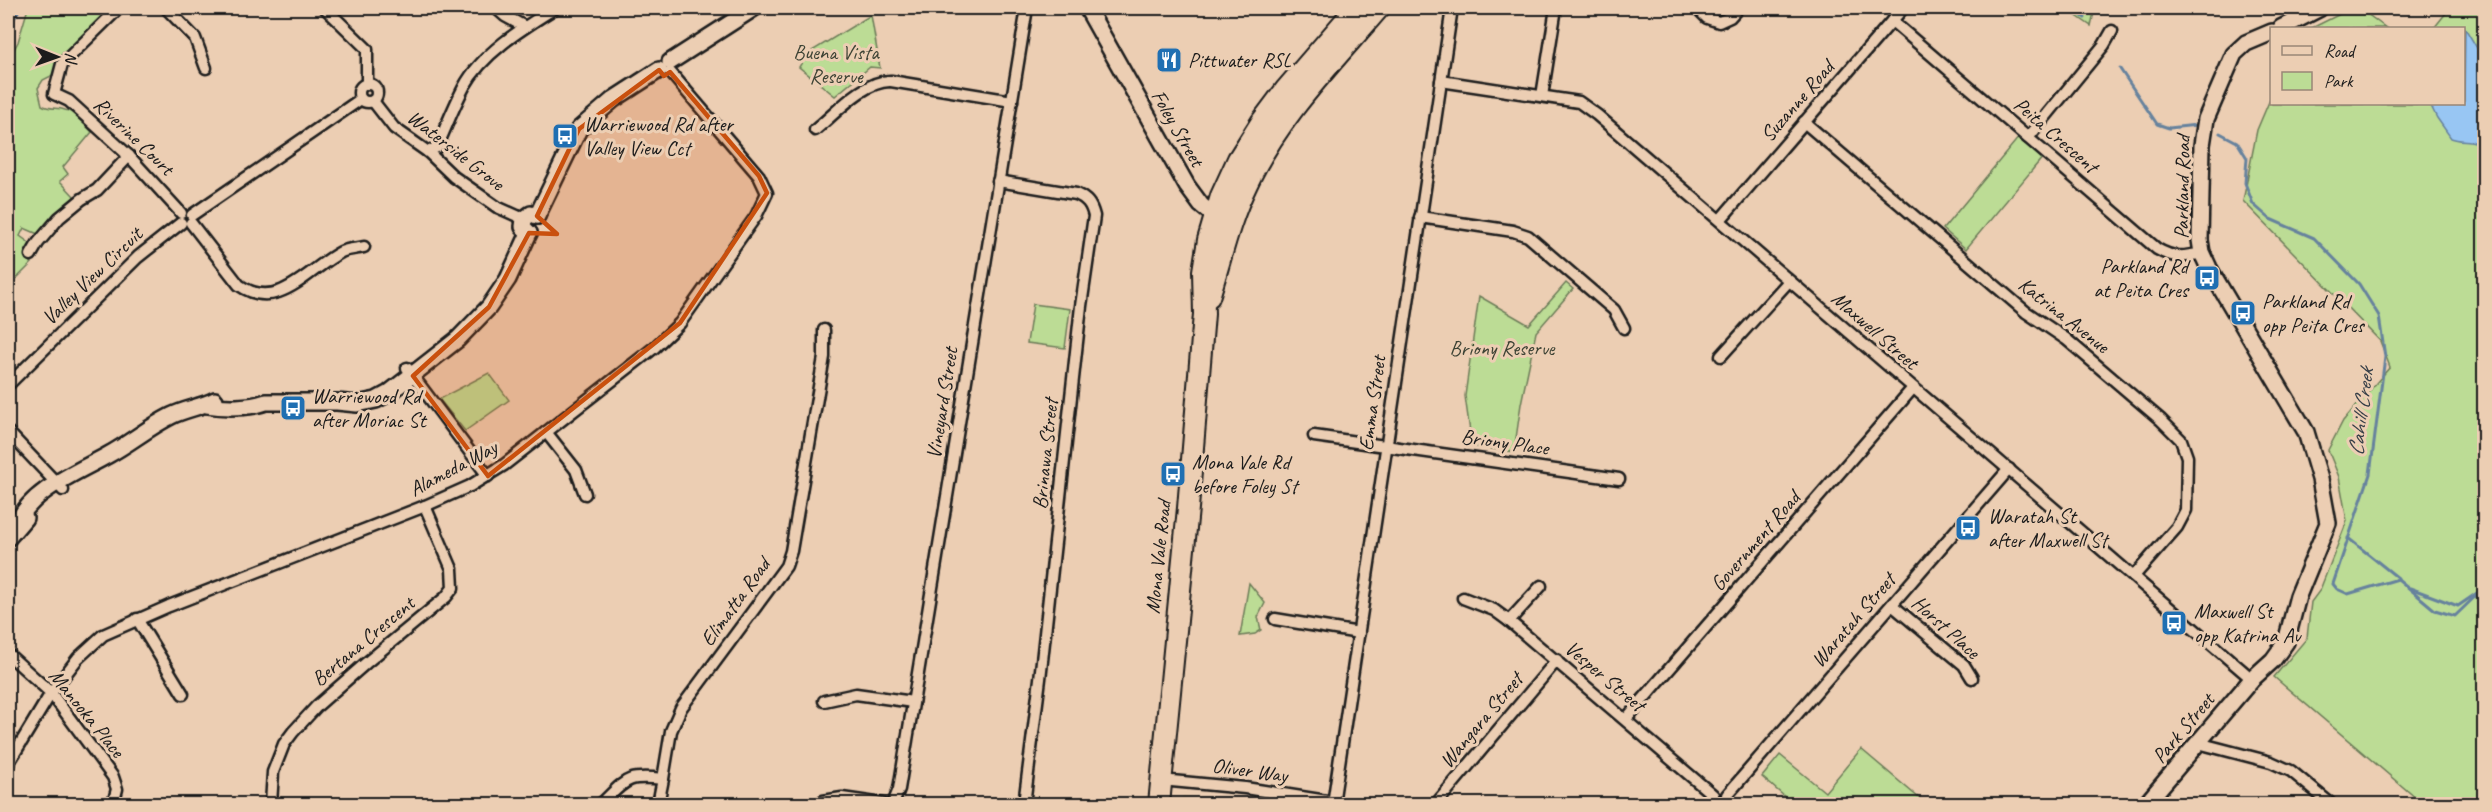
<svg xmlns="http://www.w3.org/2000/svg" width="2492" height="812" viewBox="0 0 2492 812" font-family="Caveat,sans-serif">
  <style>
    .built { fill: #dec1a2 }
    .green { fill: #bcdc95; stroke: #6c7c58; stroke-width: 1.5 }
    .water { fill: #98c6f3; stroke: #66829d; stroke-width: 1.5 }
    .lines { fill: none; stroke-linecap: round; stroke-linejoin: round }
    .stream { stroke: #66829d; stroke-width: 3 }
    .street-casing { stroke: #1c1c1c; stroke-width: 15 }
    .secondary-casing { stroke: #1c1c1c; stroke-width: 20 }
    .highway-casing { stroke: #1c1c1c; stroke-width: 24 }
    .street { stroke: #ecceb3; stroke-width: 10 }
    .secondary { stroke: #ecceb3; stroke-width: 15 }
    .highway { stroke: #ecceb3; stroke-width: 20 }
    .marked { fill: #c9500e; fill-opacity: 0.2; stroke: #c9500e; stroke-width: 4.5; stroke-linejoin: round }
    .labels { text-anchor: middle; dominant-baseline: central; stroke-width: 6; stroke-linejoin: round; paint-order: stroke }
    .park-label { font-size: 21px; fill: #3c4234; stroke: #ecceb3 }
    .poi-label { font-size: 21px; fill: #1c1c1c; stroke: #ecceb3; text-anchor: start }
    .street-label { font-size: 21px; fill: #1c1c1c; stroke: #ecceb3 }
    .water-label { font-size: 22px; font-style: italic; fill: #353e47; stroke: #ecceb3 }
  </style>
  <rect width="100%" height="100%" fill="#ecceb3"/>
  <filter id="ink" filterUnits="userSpaceOnUse"><feTurbulence type="fractalNoise" baseFrequency=".0167" numOctaves="2"/><feDisplacementMap in="SourceGraphic" scale="12" xChannelSelector="R" yChannelSelector="G"/><feConvolveMatrix kernelMatrix="1 2 1 2 8 2 1 2 1" color-interpolation-filters="sRGB"/></filter>
  <g filter="url(#ink)">
    <path class="built" d="M 1183,796 L 1244,802 L 1244,804 L 1176,804 Z"/>
    <g class="green">
      <path d="M 28,8 L 112,8 L 56,64 L 53,75 L 43,80 L 38,88 L 42,105 C 50,110 56,107 65,110 C 76,112 85,125 92,132 L 63,167 L 68,174 L 60,181 L 74,196 L 73,200 L 52,218 L 38,234 L 24,228 L 20,236 L 31,244 L 26,257 L 32,263 L 8,287 L 8,60 L 18,42 Z"/>
      <path d="M 2065,8 L 2095,8 L 2091,26 Z"/>
      <path d="M 2352,8 L 2359,8 L 2386,28 L 2312,28 Z"/>
      <path d="M 2450,8 L 2484,8 L 2484,804 L 2423,804 L 2274,677 L 2307,638 L 2311,602 L 2320,590 L 2347,521 L 2339,477 L 2328,450 L 2343,421 L 2390,367 L 2380,341 L 2243,201 L 2257,130 L 2271,97 L 2272,104 L 2464,104 L 2464,28 L 2434,28 Z"/>
      <path d="M 871,15 L 880,68 L 870,67 L 835,96 L 799,67 L 807,54 Z"/>
      <path d="M 2019,137 L 2043,157 L 1966,249 L 1943,229 Z"/>
      <path d="M 1566,283 L 1573,289 L 1536,332 L 1521,404 L 1514,452 L 1472,446 L 1465,396 L 1479,296 L 1529,325 Z"/>
      <path d="M 1033,304 L 1070,309 L 1065,348 L 1027,343 Z"/>
      <path d="M 489,373 L 509,400 L 465,431 L 439,399 Z"/>
      <path d="M 1249,583 L 1265,603 L 1258,617 L 1261,630 L 1255,634 L 1240,636 Z"/>
      <path d="M 1861,749 L 1926,804 L 1793,804 L 1762,777 L 1780,755 L 1825,792 Z"/>
    </g>
    <path class="water" d="M 2465,28 L 2480,53 L 2481,75 L 2484,79 L 2484,150 C 2477,137 2464,143 2451,138 L 2437,118 L 2430,104 L 2464,104 Z"/>
    <g class="lines">
      <g class="stream">
        <path d="M 2071,8 L 2085,18"/>
        <path d="M 8,29 L 20,8"/>
        <path d="M 2120,69 L 2157,124 L 2169,128 L 2197,125"/>
        <path d="M 2220,133 L 2237,142 L 2247,158 L 2245,183 L 2253,204 L 2270,219 L 2314,238 L 2359,284 L 2379,316 L 2385,357 L 2370,474 L 2333,584 L 2337,589 L 2348,594 L 2398,579 L 2435,610 L 2455,616 L 2484,588"/>
        <path d="M 2348,538 L 2398,578"/>
        <path d="M 2410,588 L 2458,606 L 2477,593"/>
      </g>
      <g class="street-casing">
        <g id="street">
          <path d="M 119,8 L 62,64 L 54,94 L 69,101 L 129,156 L 181,213"/>
          <path d="M 166,8 L 195,38 L 206,68"/>
          <path d="M 325,8 L 367,49 L 367,83"/>
          <path d="M 496,8 L 505,16 L 525,27"/>
          <path d="M 1697,8 L 1707,18 L 1719,22 L 1730,17 L 1738,8"/>
          <path d="M 1892,21 L 2157,249 C 2174,259 2184,257 2202,253"/>
          <path d="M 1441,81 L 1579,102 L 1597,115 L 2252,679"/>
          <circle cx="368" cy="93" r="9"/>
          <path d="M 1542,96 L 1556,8"/>
          <path d="M 373,101 L 394,128 L 428,152 L 454,177 L 497,207 L 524,219"/>
          <path d="M 1804,122 L 2026,312 L 2066,339 L 2161,420 L 2181,440 L 2187,457 L 2186,510 L 2177,527 L 2134,576"/>
          <path d="M 815,130 C 835,114 864,80 891,81 L 1012,101"/>
          <path d="M 2028,138 L 2104,45 L 2112,31"/>
          <path d="M 428,152 L 437,147 C 446,127 454,106 464,87 C 482,53 523,28 555,8"/>
          <path d="M 998,181 L 1076,194 C 1087,199 1091,204 1094,216 L 1081,306 L 1040,679 L 1024,804"/>
          <path d="M 192,215 L 361,99"/>
          <path d="M 1420,217 L 1513,231 L 1528,236 L 1614,310 L 1624,328"/>
          <path d="M 1720,220 L 1903,8"/>
          <path d="M 191,223 L 239,285 C 278,313 307,270 341,252 C 347,249 356,249 364,247"/>
          <path d="M 31,255 L 38,243 L 59,218 L 82,199 L 97,190 L 129,156"/>
          <path d="M 1721,356 L 1789,281"/>
          <path d="M 407,368 L 488,476"/>
          <path d="M 8,385 L 138,257 L 181,223"/>
          <path d="M 8,432 L 63,490"/>
          <path d="M 546,432 L 576,470 L 585,494"/>
          <path d="M 1314,436 L 1619,479"/>
          <path d="M 1463,598 L 1494,610 L 1509,621 L 1713,795"/>
          <path d="M 1892,605 L 1964,665 L 1972,678"/>
          <path d="M 137,619 L 183,694"/>
          <path d="M 1275,619 L 1359,633"/>
          <path d="M 1509,621 L 1541,586"/>
          <path d="M 8,654 L 51,693 L 113,777 L 117,789 L 113,804"/>
          <path d="M 824,701 L 856,694 L 913,702"/>
          <path d="M 1626,719 L 1913,388"/>
          <path d="M 2198,743 L 2271,762 L 2291,771 L 2331,804"/>
          <path d="M 8,764 L 51,693 L 78,658 L 103,635 L 169,606 L 425,506 L 470,486 L 504,465 L 655,347 L 680,323 L 756,216 L 767,193 L 759,176 L 670,72"/>
          <path d="M 1161,780 L 1245,788 L 1333,802"/>
          <path d="M 1727,795 L 2009,469"/>
          <path d="M 823,801 L 842,798 L 883,804"/>
          <path d="M 271,804 L 273,772 L 284,744 L 293,732 L 317,706 L 366,663 L 446,597 L 453,588 L 452,569 L 425,506"/>
          <path d="M 601,804 C 627,779 626,775 663,779 L 671,731 L 681,708 L 786,566 L 791,551 L 824,357 L 824,330"/>
          <path d="M 658,804 L 663,779"/>
          <path d="M 893,804 L 899,789 L 1027,8"/>
          <path d="M 1333,804 L 1452,8"/>
          <path d="M 1436,804 L 1557,660"/>
        </g>
      </g>
      <g class="secondary-casing">
        <g id="secondary">
          <path d="M 1087,8 L 1187,186 L 1201,205 L 1222,222"/>
          <path d="M 2281,28 L 2320,8"/>
          <path d="M 670,62 L 754,8"/>
          <path d="M 537,216 L 579,129 L 614,99 L 659,70"/>
          <path d="M 529,233 L 523,227 L 524,219 L 531,214 L 537,216"/>
          <path d="M 207,405 C 224,408 250,408 266,402 L 337,402 L 357,404 L 376,400 L 389,393 L 458,339 L 489,307 L 508,279 L 529,233"/>
          <path d="M 18,523 C 29,491 80,471 108,455 C 130,443 149,427 171,416 C 185,409 201,407 215,400"/>
          <path d="M 8,538 L 25,518"/>
          <path d="M 2146,804 L 2252,679 L 2273,660 L 2286,642 L 2298,596 L 2328,523 L 2320,479 L 2306,432 L 2209,268 L 2202,253 L 2200,240 L 2202,145 L 2206,119 L 2234,54 L 2246,43 L 2272,32"/>
        </g>
      </g>
      <g class="highway-casing">
        <g id="highway">
          <path d="M 1209,297 C 1221,259 1229,221 1247,184 C 1278,117 1332,63 1379,8"/>
          <path d="M 1159,804 L 1188,508 L 1204,314 L 1203,271 L 1208,240 L 1221,196 L 1238,159 L 1262,121 L 1286,89 L 1356,8"/>
        </g>
      </g>
      <use href="#street" class="street"/>
      <use href="#secondary" class="secondary"/>
      <use href="#highway" class="highway"/>
    </g>
  </g>
  <path class="marked" d="M 659,70 L 664,76 L 670,72 L 759,176 L 767,193 L 680,323 L 488,476 L 413,376 L 489,307 L 529,233 L 557,234 L 537,216 L 579,129 Z"/>
  <defs>
    <g id="restaurant-square" transform="scale(1.35)"><rect x="-9" y="-9" width="18" height="18" rx="4" fill="#1f6fb2" stroke="#ecceb3"/><path d="M-5-6h1v4h1v-4h1v4h1v-4h1v5L-1.5 .5V6h-2V.5L-5-1ZM5-6V6H3V1.5H1.5Q1.5-4 5-6Z" fill="#fff"/></g>
    <g id="bus-square" transform="scale(1.35)"><rect x="-9" y="-9" width="18" height="18" rx="4" fill="#1f6fb2" stroke="#ecceb3"/><path d="M-5-6H5V4H4V6H2V4H-2V6H-4V4H-5ZM-3.5-4V0h7V-4ZM-3.5 1.2v1.5H-2V1.2ZM2 1.2v1.5H3.5V1.2Z" fill="#fff"/></g>
  </defs>
  <g fill-rule="evenodd">
    <use href="#restaurant-square" x="1169" y="60"/>
    <use href="#bus-square" x="565" y="136"/>
    <use href="#bus-square" x="2207" y="278"/>
    <use href="#bus-square" x="2243" y="313"/>
    <use href="#bus-square" x="293" y="408"/>
    <use href="#bus-square" x="1173" y="474"/>
    <use href="#bus-square" x="1968" y="528"/>
    <use href="#bus-square" x="2174" y="623"/>
  </g>
  <g class="labels">
    <g class="park-label">
      <text x="836" y="52">Buena Vista<tspan x="836" dy="24">Reserve</tspan></text>
      <text x="1502" y="348">Briony Reserve</text>
    </g>
    <g class="poi-label">
      <text x="1188" y="60">Pittwater RSL</text>
      <text x="584" y="124">Warriewood Rd after<tspan x="584" dy="24">Valley View Cct</tspan></text>
      <text x="2188" y="266" text-anchor="end">Parkland Rd<tspan x="2188" dy="24">at Peita Cres</tspan></text>
      <text x="2262" y="301">Parkland Rd<tspan x="2262" dy="24">opp Peita Cres</tspan></text>
      <text x="312" y="396">Warriewood Rd<tspan x="312" dy="24">after Moriac St</tspan></text>
      <text x="1192" y="462">Mona Vale Rd<tspan x="1192" dy="24">before Foley St</tspan></text>
      <text x="1988" y="516">Waratah St<tspan x="1988" dy="24">after Maxwell St</tspan></text>
      <text x="2194" y="611">Maxwell St<tspan x="2194" dy="24">opp Katrina Av</tspan></text>
    </g>
    <g class="street-label">
      <text transform="translate(1797 101) rotate(-49)">Suzanne Road</text>
      <text transform="translate(1178 128) rotate(60)">Foley Street</text>
      <text transform="translate(2056 135) rotate(41)">Peita Crescent</text>
      <text transform="translate(134 136) rotate(44)">Riverine Court</text>
      <text transform="translate(456 150) rotate(38)">Waterside Grove</text>
      <text transform="translate(2182 187) rotate(-89)">Parkland Road</text>
      <text transform="translate(92 276) rotate(-44)">Valley View Circuit</text>
      <text transform="translate(2064 315) rotate(38)">Katrina Avenue</text>
      <text transform="translate(1875 330) rotate(41)">Maxwell Street</text>
      <text transform="translate(942 403) rotate(-81)">Vineyard Street</text>
      <text transform="translate(1372 403) rotate(-82)">Emma Street</text>
      <text transform="translate(1505 442) rotate(8)">Briony Place</text>
      <text transform="translate(1045 454) rotate(-84)">Brinawa Street</text>
      <text transform="translate(453 468) rotate(-28)">Alameda Way</text>
      <text transform="translate(1755 541) rotate(-49)">Government Road</text>
      <text transform="translate(1158 557) rotate(-84)">Mona Vale Road</text>
      <text transform="translate(735 602) rotate(-54)">Elimatta Road</text>
      <text transform="translate(1853 620) rotate(-49)">Waratah Street</text>
      <text transform="translate(1946 627) rotate(42)">Horst Place</text>
      <text transform="translate(363 641) rotate(-40)">Bertana Crescent</text>
      <text transform="translate(1605 676) rotate(40)">Vesper Street</text>
      <text transform="translate(87 713) rotate(51)">Manooka Place</text>
      <text transform="translate(1481 720) rotate(-50)">Wangara Street</text>
      <text transform="translate(2183 728) rotate(-50)">Park Street</text>
      <text transform="translate(1250 770) rotate(8)">Oliver Way</text>
    </g>
    <g class="water-label">
      <text transform="translate(2361 412) rotate(-83)">Cahill Creek</text>
    </g>
  </g>
  <rect width="2492" height="812" fill="none" stroke="#ecceb3" stroke-width="30"/>
  <rect x="15" y="15" width="2462" height="782" fill="none" stroke="#1c1c1c" stroke-width="2" filter="url(#ink)"/>
  <rect x="2270" y="27" width="195" height="78" fill="#ecceb3" stroke="#998777" stroke-width="1.5"/>
  <rect x="2282" y="46" width="30" height="9" fill="#ecceb3" stroke="#998777" stroke-width="1.5"/>
  <text x="2324" y="57" font-size="18" fill="#1c1c1c">Road</text>
  <rect x="2282" y="72" width="30" height="18" fill="#bcdc95" stroke="#998777" stroke-width="1.5"/>
  <text x="2324" y="87" font-size="18" fill="#1c1c1c">Park</text>
  <g transform="translate(57 57) rotate(91)" stroke="#ecceb3" stroke-width="4.5" paint-order="stroke">
  <path d="M0-4.5L10 22L0 15L-10 22Z" fill="#1c1c1c"/>
  <text y="-9" font-size="16" font-weight="bold" text-anchor="middle" fill="#1c1c1c">N</text>
  </g>
</svg>
